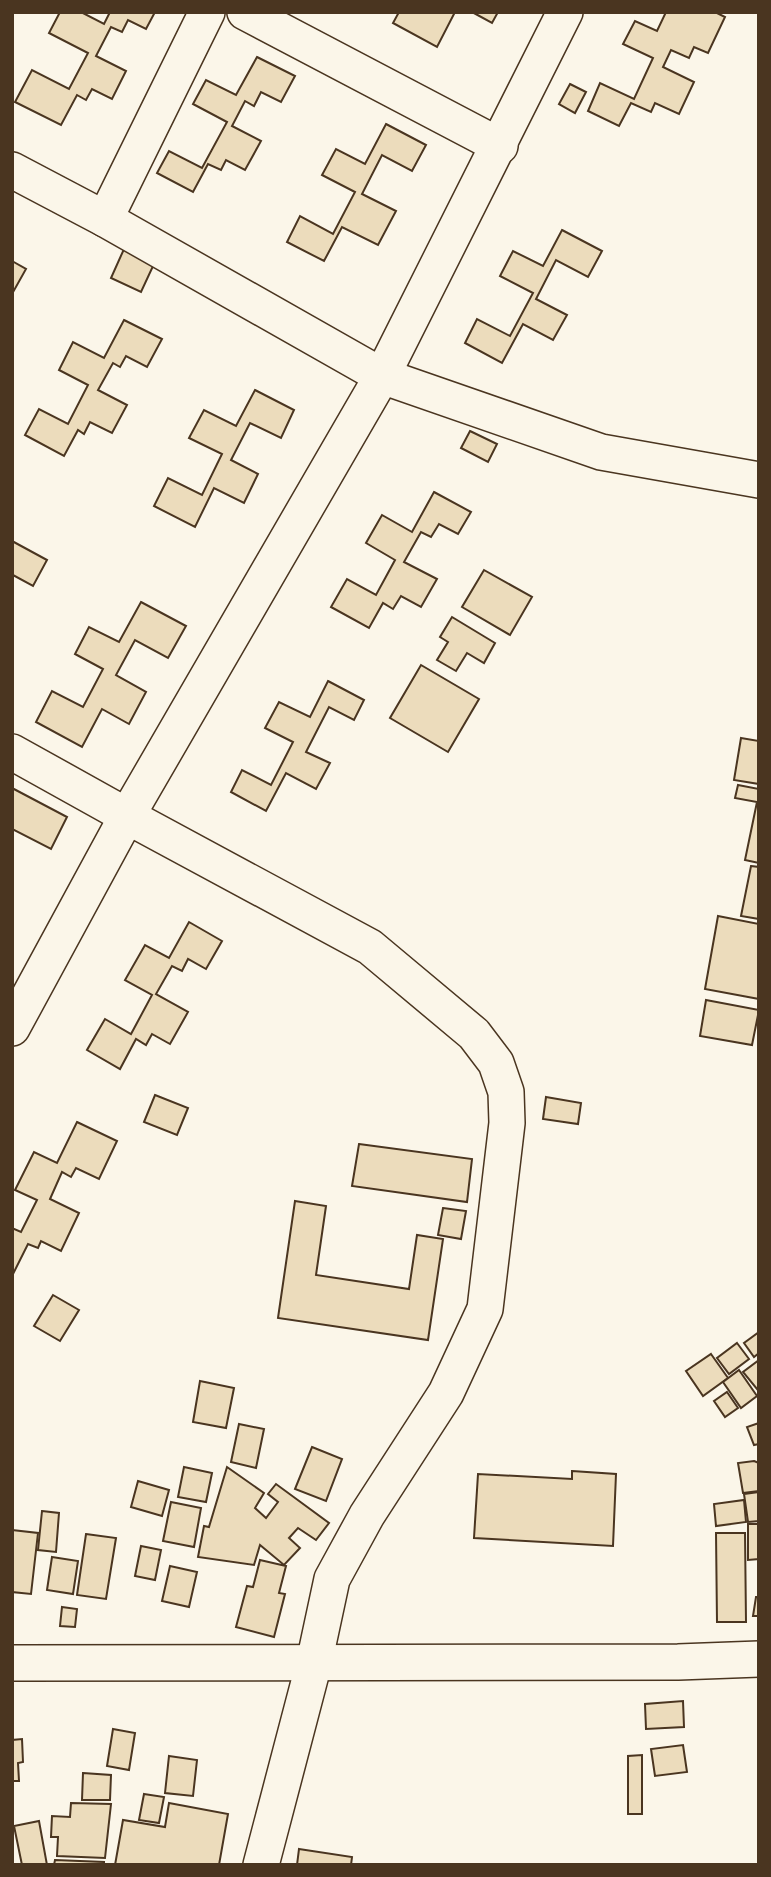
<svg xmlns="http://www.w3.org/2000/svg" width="771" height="1877" viewBox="0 0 771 1877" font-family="Merriweather,serif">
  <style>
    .building { fill: #ecdcbc; stroke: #4a3520; stroke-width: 2 }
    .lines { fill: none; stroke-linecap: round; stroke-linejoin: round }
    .minor-casing { stroke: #4a3520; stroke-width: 38 }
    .minor { stroke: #fbf6e9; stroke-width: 35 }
  </style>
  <rect width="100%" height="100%" fill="#fbf6e9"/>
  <g class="building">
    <path d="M 60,12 L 81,12 L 104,24 L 110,12 L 155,12 L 146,29 L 128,20 L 122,32 L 111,27 L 96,56 L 126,71 L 112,99 L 92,89 L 86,100 L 77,95 L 61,125 L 15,102 L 32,70 L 69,89 L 88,53 L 49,33 Z"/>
    <path d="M 399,12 L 455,12 L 437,47 L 393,23 Z"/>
    <path d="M 472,12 L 498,12 L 492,23 Z"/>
    <path d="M 666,12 L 715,12 L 725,17 L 708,53 L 694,47 L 689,58 L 671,50 L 663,67 L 694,82 L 679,114 L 655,103 L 651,112 L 631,103 L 619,126 L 588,111 L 600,83 L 634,99 L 653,58 L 623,44 L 635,21 L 657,31 Z"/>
    <path d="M 257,57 L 295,76 L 281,102 L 261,92 L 254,106 L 245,101 L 232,126 L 261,141 L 245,170 L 226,160 L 221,170 L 208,164 L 193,192 L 157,173 L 169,151 L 202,168 L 227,122 L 193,104 L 206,80 L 236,95 Z"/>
    <path d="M 570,84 L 586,92 L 575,113 L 559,104 Z"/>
    <path d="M 386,124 L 426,145 L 412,171 L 382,155 L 362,194 L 396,211 L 378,245 L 342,227 L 324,261 L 287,242 L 300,216 L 333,234 L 355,192 L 322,175 L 336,149 L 365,164 Z"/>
    <path d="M 562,230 L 602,251 L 588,277 L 556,260 L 536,299 L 567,315 L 553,340 L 523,324 L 502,363 L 465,343 L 477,319 L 510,336 L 533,293 L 500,276 L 513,251 L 543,266 Z"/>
    <path d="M 124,249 L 154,264 L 141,292 L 111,278 Z"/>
    <path d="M 12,261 L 26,269 L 12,294 Z"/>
    <path d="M 124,320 L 162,339 L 147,367 L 126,356 L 120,367 L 113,363 L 98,390 L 127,405 L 112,433 L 90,422 L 84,434 L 78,430 L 64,456 L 25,435 L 39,409 L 68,424 L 88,385 L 59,370 L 73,342 L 104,358 Z"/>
    <path d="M 255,390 L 294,410 L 281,438 L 250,423 L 231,460 L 258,474 L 244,503 L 214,488 L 195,527 L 154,506 L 168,478 L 202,495 L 222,454 L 189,438 L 204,410 L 236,426 Z"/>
    <path d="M 470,431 L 497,444 L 488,462 L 461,448 Z"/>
    <path d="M 434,492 L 471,512 L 458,534 L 439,524 L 431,537 L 421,532 L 404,562 L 437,579 L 421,607 L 401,596 L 393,609 L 383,603 L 369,628 L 331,607 L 347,579 L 376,595 L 395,560 L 366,543 L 382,515 L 412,532 Z"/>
    <path d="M 12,541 L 47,560 L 33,586 L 13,575 L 12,578 Z"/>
    <path d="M 484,570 L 532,597 L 510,635 L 462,607 Z"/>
    <path d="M 141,602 L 186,626 L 168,658 L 135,640 L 116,675 L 146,692 L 129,724 L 102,709 L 82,747 L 36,722 L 52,691 L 83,707 L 103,669 L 75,654 L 89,627 L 119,642 Z"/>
    <path d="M 452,617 L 495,643 L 484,663 L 467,653 L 456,671 L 437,660 L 448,642 L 440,637 Z"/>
    <path d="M 421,665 L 479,699 L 448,752 L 390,718 Z"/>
    <path d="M 328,681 L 364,700 L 354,720 L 329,707 L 306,752 L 330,763 L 316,789 L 286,773 L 266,811 L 231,792 L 242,770 L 271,785 L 293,742 L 265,728 L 279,702 L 310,717 Z"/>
    <path d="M 741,738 L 759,741 L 759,784 L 734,780 Z"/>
    <path d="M 738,785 L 759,789 L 759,863 L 745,860 L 757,802 L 735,798 Z"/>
    <path d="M 12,788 L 67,817 L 51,849 L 12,829 Z"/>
    <path d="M 751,866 L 759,867 L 759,919 L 741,916 Z"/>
    <path d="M 718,916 L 759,924 L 759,999 L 705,989 Z"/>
    <path d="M 189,922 L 222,941 L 206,969 L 188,959 L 182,971 L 172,966 L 156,994 L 188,1012 L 170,1044 L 152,1034 L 146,1045 L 136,1039 L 120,1069 L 87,1050 L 105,1019 L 131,1034 L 152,995 L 125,980 L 145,945 L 169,958 Z"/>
    <path d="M 706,1000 L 759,1010 L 752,1045 L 700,1036 Z"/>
    <path d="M 155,1095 L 188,1108 L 177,1135 L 144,1122 Z"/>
    <path d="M 546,1097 L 581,1103 L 578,1124 L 543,1119 Z"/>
    <path d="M 77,1122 L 117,1141 L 99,1179 L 76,1168 L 71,1177 L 62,1172 L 50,1199 L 79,1213 L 61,1251 L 41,1241 L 38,1248 L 28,1244 L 12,1276 L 12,1228 L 21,1232 L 37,1200 L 15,1190 L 34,1152 L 57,1163 Z"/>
    <path d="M 359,1144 L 472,1159 L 467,1202 L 352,1186 Z"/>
    <path d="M 295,1201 L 326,1206 L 316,1275 L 409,1289 L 417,1235 L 443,1239 L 428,1340 L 278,1318 Z"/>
    <path d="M 443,1208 L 466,1211 L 461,1239 L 438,1235 Z"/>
    <path d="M 53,1295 L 79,1310 L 60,1341 L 34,1326 Z"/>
    <path d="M 759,1332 L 759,1353 L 754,1357 L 744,1343 Z"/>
    <path d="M 737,1343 L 749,1359 L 729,1374 L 717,1358 Z"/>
    <path d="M 711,1354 L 728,1378 L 703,1396 L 686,1371 Z"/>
    <path d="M 759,1360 L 759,1387 L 757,1389 L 743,1372 Z"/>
    <path d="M 739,1370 L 757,1396 L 741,1408 L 723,1382 Z"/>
    <path d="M 200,1381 L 234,1388 L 226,1428 L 193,1422 Z"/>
    <path d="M 727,1392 L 738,1408 L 725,1417 L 714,1401 Z"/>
    <path d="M 759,1423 L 759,1444 L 754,1445 L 747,1427 Z"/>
    <path d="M 239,1424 L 264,1429 L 256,1468 L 231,1462 Z"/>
    <path d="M 312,1447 L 342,1459 L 326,1501 L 295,1489 Z"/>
    <path d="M 754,1461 L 759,1463 L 759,1491 L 743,1493 L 738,1463 Z"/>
    <path d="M 184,1467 L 212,1473 L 206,1502 L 178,1497 Z"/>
    <path d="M 227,1467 L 264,1493 L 255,1508 L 266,1518 L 278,1502 L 268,1494 L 276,1484 L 329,1523 L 316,1540 L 298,1528 L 289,1538 L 300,1548 L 284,1565 L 260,1545 L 254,1565 L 198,1557 L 204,1526 L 209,1527 Z"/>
    <path d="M 572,1471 L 616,1474 L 613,1546 L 474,1538 L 478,1474 L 572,1479 Z"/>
    <path d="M 138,1481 L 169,1490 L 162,1516 L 131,1507 Z"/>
    <path d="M 759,1492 L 759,1521 L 748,1522 L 744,1494 Z"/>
    <path d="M 744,1500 L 746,1522 L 716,1526 L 714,1504 Z"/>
    <path d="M 171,1502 L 201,1508 L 194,1547 L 163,1541 Z"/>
    <path d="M 42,1511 L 59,1513 L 56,1552 L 38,1550 Z"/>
    <path d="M 748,1524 L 759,1524 L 759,1559 L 748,1560 Z"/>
    <path d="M 12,1530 L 38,1533 L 31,1594 L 12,1592 Z"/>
    <path d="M 716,1533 L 745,1533 L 746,1622 L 717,1622 Z"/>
    <path d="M 86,1534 L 116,1538 L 106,1599 L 77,1595 Z"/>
    <path d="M 141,1546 L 161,1550 L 155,1580 L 135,1576 Z"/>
    <path d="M 52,1557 L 78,1561 L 73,1594 L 47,1590 Z"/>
    <path d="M 260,1560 L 286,1566 L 279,1593 L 285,1594 L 274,1637 L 236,1627 L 247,1586 L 253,1587 Z"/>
    <path d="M 170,1566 L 197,1572 L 189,1607 L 162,1601 Z"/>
    <path d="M 756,1597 L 759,1597 L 759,1616 L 753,1616 Z"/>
    <path d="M 62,1607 L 77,1609 L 75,1627 L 60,1626 Z"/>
    <path d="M 683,1701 L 684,1727 L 646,1729 L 645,1704 Z"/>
    <path d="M 113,1729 L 135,1733 L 129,1770 L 107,1766 Z"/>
    <path d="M 22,1739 L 23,1762 L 18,1763 L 19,1781 L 12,1781 L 12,1740 Z"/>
    <path d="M 683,1745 L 687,1772 L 655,1776 L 651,1749 Z"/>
    <path d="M 642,1755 L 642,1814 L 628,1814 L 628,1756 Z"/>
    <path d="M 169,1756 L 197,1760 L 193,1796 L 165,1793 Z"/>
    <path d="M 83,1773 L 111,1775 L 110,1800 L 82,1800 Z"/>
    <path d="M 144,1794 L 164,1797 L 159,1823 L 139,1820 Z"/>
    <path d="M 71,1803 L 111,1804 L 105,1858 L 57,1856 L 58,1837 L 51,1837 L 52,1816 L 70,1817 Z"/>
    <path d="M 169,1803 L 228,1814 L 219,1865 L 115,1865 L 123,1820 L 165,1827 Z"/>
    <path d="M 39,1821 L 47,1865 L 22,1865 L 14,1826 Z"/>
    <path d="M 299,1849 L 352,1857 L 351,1865 L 297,1865 Z"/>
    <path d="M 55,1860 L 104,1862 L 104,1865 L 54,1865 Z"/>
  </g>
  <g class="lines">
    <g class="minor-casing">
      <g id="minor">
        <path d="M 245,12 L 500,146"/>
        <path d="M 12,170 L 105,219 L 382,376 L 601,452 L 759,480"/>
        <path d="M 105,219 L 207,12"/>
        <path d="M 12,752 L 127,816 L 382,376 L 565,12"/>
        <path d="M 12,1028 L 127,816 L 370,947 L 474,1034 L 496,1063 L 506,1092 L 507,1123 L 485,1309 L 446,1393 L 367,1515 L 332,1579 L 314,1663 L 261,1865"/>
        <path d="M 12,1663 L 678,1662 L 759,1659"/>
      </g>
    </g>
    <use href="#minor" class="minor"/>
  </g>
  <rect width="771" height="1877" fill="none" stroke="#4a3520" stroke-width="28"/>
</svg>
